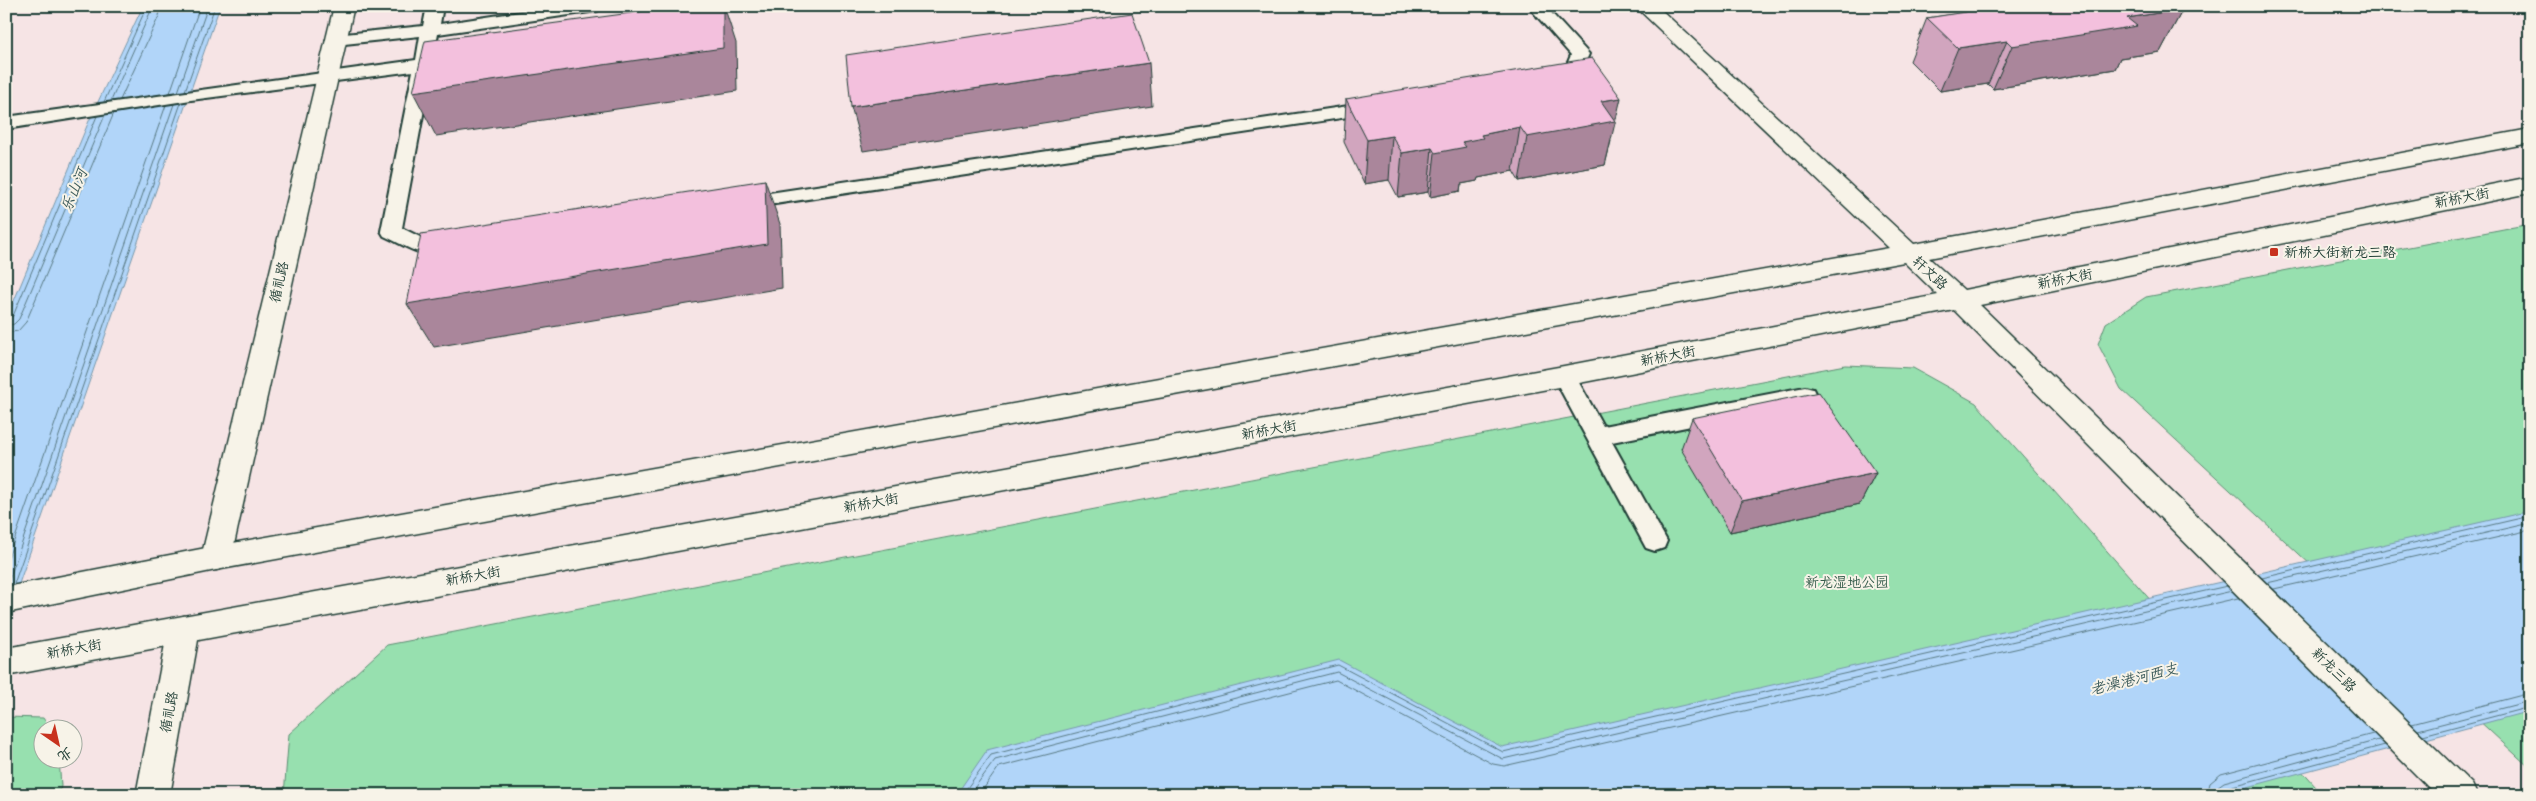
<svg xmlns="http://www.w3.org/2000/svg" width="2536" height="801" viewBox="0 0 2536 801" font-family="Sriracha,'LXGW WenKai TC',sans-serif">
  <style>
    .green { fill: #97e0af; stroke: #5b8e72 }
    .water { fill: #b1d5f9; stroke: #7798aa }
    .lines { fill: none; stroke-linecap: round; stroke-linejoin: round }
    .shore { stroke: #597a83; stroke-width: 1 }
    .service-casing { stroke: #1f3d34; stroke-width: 4 }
    .minor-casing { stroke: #1f3d34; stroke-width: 3 }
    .tertiary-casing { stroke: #1f3d34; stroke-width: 3 }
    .service { fill: #f7f3e8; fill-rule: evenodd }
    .minor { fill: #f7f3e8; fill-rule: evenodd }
    .tertiary { fill: #f7f3e8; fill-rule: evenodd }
    .wall { fill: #d1a5be; stroke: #1f3d34 }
    .shaded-wall { fill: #aa869b; stroke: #1f3d34 }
    .building { fill: #f3c0dd; stroke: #1f3d34 }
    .poi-dot { fill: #c8321e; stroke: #f7f3e8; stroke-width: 2 }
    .labels { text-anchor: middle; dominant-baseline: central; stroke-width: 4; stroke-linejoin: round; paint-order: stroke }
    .street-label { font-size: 14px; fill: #1f3d34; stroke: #f7f3e8 }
    .poi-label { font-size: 14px; fill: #1f3d34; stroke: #f7f3e8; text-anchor: start }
    .park-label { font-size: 14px; fill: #375e4d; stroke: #f7f3e8 }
    .water-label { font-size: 15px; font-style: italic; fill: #3c5b5b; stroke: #f7f3e8 }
  </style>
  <rect width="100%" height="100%" fill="#f6e4e5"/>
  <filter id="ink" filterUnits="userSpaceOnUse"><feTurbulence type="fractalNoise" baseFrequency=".02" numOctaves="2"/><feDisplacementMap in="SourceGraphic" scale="10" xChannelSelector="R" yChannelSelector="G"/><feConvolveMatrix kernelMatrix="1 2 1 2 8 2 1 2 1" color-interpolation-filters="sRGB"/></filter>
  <g filter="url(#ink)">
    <g class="green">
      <path d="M 2530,224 L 2530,768 L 2121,389 L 2098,344 L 2106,323 L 2146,297 Z"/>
      <path d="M 1845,365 L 1913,368 L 1976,403 L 2323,795 L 284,795 L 289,734 L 387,645 Z"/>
      <path d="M 6,717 L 43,718 L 50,728 L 42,728 L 42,758 L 59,759 L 61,786 L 59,795 L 6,795 Z"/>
    </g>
    <g class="water">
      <path d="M 143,6 L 220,6 L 6,621 L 6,320 L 89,121 Z"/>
      <path d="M 2530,511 L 2530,711 L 2218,795 L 956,795 L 987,750 L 1339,660 L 1502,747 Z"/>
    </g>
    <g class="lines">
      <g class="shore">
        <path d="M 185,91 L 215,6"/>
        <path d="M 178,92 L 208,6"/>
        <path d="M 170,93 L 200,6"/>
        <path d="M 120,100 L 159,16 L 161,6"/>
        <path d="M 111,101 L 153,6"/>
        <path d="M 104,102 L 147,6"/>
        <path d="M 6,320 L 13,316 L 97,116"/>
        <path d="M 6,326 L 14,324 L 19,319 L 105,115"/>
        <path d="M 6,333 L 18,331 L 26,322 L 114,113"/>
        <path d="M 6,564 L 166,105"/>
        <path d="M 2262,578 L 2530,516"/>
        <path d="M 2267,583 L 2530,523"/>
        <path d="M 14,584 L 181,103"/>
        <path d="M 7,586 L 174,104"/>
        <path d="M 2274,589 L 2530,530"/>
        <path d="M 2412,724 L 2530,693"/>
        <path d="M 2418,730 L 2530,701"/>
        <path d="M 2423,735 L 2530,707"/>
        <path d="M 962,795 L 991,755 L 1338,665 L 1503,752 L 2227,586"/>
        <path d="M 969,795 L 995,760 L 1337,672 L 1503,759 L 2232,591"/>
        <path d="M 979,795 L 999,767 L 1336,680 L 1493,764 L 1504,766 L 2238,598"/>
        <path d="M 2207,795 L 2210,783 L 2221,774 L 2373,734"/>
        <path d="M 2215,795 L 2217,787 L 2224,782 L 2379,740"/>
        <path d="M 2221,795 L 2225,788 L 2385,745"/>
      </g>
      <g class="service-casing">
        <g id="service">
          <path d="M 427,6 L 443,6 L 440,24 L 560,6 L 605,6 L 597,11 L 438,34 L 402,228 L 432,243 L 448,241 L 455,243 L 458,248 L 455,253 C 425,261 410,248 384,236 L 381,231 L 413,71 L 191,100 L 6,129 L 6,117 L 416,60 L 420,36 L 335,45 L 329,44 L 326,40 L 329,36 L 335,35 L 423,26 Z"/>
          <path d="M 1528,6 L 1545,6 L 1589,54 L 1576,83 L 1560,85 L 1554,84 L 1551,80 L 1554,76 L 1563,74 L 1571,55 Z"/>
          <path d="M 1375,102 L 1381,104 L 1384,108 L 1381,112 L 742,209 L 735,208 L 732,203 L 735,198 L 742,197 Z"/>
          <path d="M 1564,368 L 1572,370 L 1603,426 L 1805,387 L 1813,389 L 1816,395 L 1813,401 L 1805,403 L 1612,442 L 1667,541 L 1664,548 L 1655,551 L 1646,548 L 1553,376 L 1556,370 Z"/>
        </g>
      </g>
      <g class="minor-casing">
        <g id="minor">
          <path d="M 334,6 L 354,6 L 231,558 L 227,567 L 216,570 L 205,567 L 201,558 Z"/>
          <path d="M 184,616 L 195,620 L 200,629 L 170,795 L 136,795 L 168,629 L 173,620 Z"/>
        </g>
      </g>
      <g class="tertiary-casing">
        <path id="tertiary" d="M 1635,6 L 1657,6 L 1914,244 L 2530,129 L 2530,143 L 1929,258 L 1964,290 L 2530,177 L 2530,193 L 1980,305 L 2472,784 L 2477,795 L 2436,795 L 1954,310 L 1564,386 L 6,676 L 6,648 L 1564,366 L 1938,295 L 1904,262 L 216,570 L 6,613 L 6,587 L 216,546 L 1889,248 Z"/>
      </g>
      <use href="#service" class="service"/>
      <use href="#minor" class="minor"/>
      <use href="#tertiary" class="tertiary"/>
    </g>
    <g class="wall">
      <path d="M 1996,6 L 2180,6 L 2183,9 L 2160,52 L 2120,58 L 2115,69 L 1993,89 L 1988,84 L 1940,91 L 1910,61 L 1927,18 L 1996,8 Z"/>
      <path d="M 2399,6 L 2440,6 L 2408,12 Z"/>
      <path d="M 2459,6 L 2492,6 L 2466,11 Z"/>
      <path d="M 1346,99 L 1611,141 L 1605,165 L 1519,181 L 1513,171 L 1478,178 L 1477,181 L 1461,184 L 1460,191 L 1430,197 L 1428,192 L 1398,197 L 1389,180 L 1364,184 L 1344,142 Z"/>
      <path d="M 1692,418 L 1876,473 L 1860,504 L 1730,532 L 1681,449 Z"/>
    </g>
    <g class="shaded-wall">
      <path d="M 723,6 L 724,6 L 736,43 L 737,91 L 436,136 L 413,92 Z"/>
      <path d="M 2411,6 L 2440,6 L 2408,12 Z"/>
      <path d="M 2469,6 L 2492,6 L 2466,11 Z"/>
      <path d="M 2183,9 L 2160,52 L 2120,58 L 2115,69 L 1993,89 L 2012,46 L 2127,18 Z"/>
      <path d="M 2007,41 L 1988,84 L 1940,91 L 1958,48 Z"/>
      <path d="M 1149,63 L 1152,106 L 863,151 L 851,107 Z"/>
      <path d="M 1621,98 L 1605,165 L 1519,181 L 1527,137 L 1601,101 Z"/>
      <path d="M 1520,127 L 1513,171 L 1478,178 L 1477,181 L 1461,184 L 1460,191 L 1430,197 L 1435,153 L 1481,135 Z"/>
      <path d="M 1392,136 L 1389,180 L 1364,184 L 1367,140 Z"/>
      <path d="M 1432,148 L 1428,192 L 1398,197 L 1402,153 Z"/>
      <path d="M 765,180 L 780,224 L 782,288 L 434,347 L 407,304 Z"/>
      <path d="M 1876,473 L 1860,504 L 1730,532 L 1742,501 Z"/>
    </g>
    <g class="building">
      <path d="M 682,6 L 723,6 L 723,48 L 413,92 L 425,41 Z"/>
      <path d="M 2003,6 L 2180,6 L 2183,9 L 2127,18 L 2137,26 L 2012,46 L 2007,41 L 1958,48 L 1927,18 Z"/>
      <path d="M 1132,13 L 1149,63 L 851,107 L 846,55 Z"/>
      <path d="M 1592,58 L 1621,98 L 1601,101 L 1615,121 L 1527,137 L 1520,127 L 1481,135 L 1483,138 L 1462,142 L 1466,147 L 1435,153 L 1432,148 L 1402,153 L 1392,136 L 1367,140 L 1346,99 Z"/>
      <path d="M 765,180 L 767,244 L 407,304 L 421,234 Z"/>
      <path d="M 1819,392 L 1876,473 L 1742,501 L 1692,418 Z"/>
    </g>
  </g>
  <rect class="poi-dot" x="2269" y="247" width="10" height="10" rx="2.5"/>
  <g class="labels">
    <g class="street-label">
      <text transform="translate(2462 198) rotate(-11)">新桥大街</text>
      <text transform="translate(1930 273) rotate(43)">轩文路</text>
      <text transform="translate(2065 279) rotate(-11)">新桥大街</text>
      <text transform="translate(279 282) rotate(-77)">循礼路</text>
      <text transform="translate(1668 356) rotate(-11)">新桥大街</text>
      <text transform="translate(1269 430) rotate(-10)">新桥大街</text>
      <text transform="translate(871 503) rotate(-10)">新桥大街</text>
      <text transform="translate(473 576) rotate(-10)">新桥大街</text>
      <text transform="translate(74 649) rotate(-10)">新桥大街</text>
      <text transform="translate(2334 670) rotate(45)">新龙三路</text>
      <text transform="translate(169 712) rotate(-79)">循礼路</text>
    </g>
    <g class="poi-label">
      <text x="2284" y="252">新桥大街新龙三路</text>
    </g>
    <g class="park-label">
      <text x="1847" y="582">新龙湿地公园</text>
    </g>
    <g class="water-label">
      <text transform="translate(74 190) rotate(-67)">乐山河</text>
      <text transform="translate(2134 679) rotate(-14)">老澡港河西支</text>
    </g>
  </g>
  <rect width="2536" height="801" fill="none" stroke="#f7f3e8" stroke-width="25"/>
  <rect x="12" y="12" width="2511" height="776" fill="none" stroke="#1f3d34" stroke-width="2" filter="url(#ink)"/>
  <g transform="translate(58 744) rotate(146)"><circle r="24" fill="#f7f3e8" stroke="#a1aaa0"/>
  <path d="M0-4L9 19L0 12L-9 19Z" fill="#c8321e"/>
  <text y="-8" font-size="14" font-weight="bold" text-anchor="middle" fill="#1f3d34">北</text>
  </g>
</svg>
